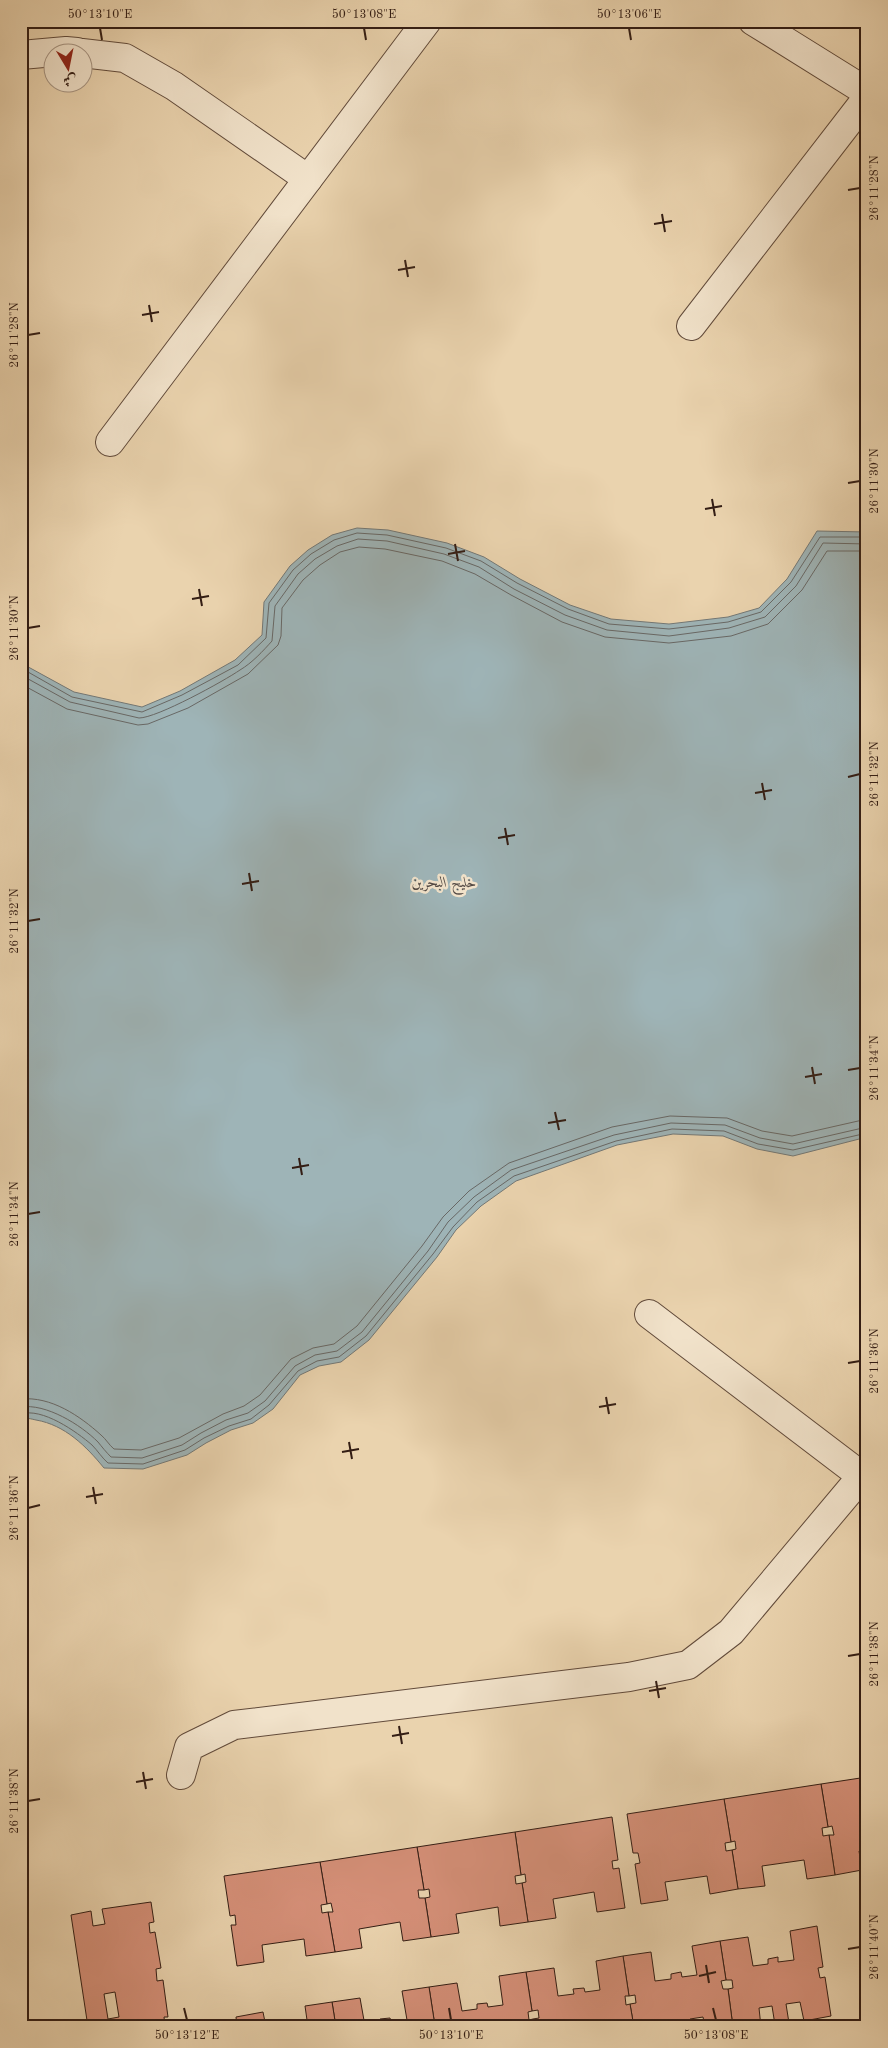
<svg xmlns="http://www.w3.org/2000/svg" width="888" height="2048" viewBox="0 0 888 2048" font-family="'Old Standard TT',Amiri,serif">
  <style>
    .water { fill: #9eb4b7; stroke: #737876 }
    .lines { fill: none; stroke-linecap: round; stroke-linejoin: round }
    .shore { stroke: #686866; stroke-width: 1 }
    .building { fill: #d69079; stroke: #331d14; fill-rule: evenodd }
    .minor-casing { stroke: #614a3a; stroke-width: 30 }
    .minor { stroke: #f1e2ca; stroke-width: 28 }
    .ticks { fill: none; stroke: #331d14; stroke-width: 2 }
    .labels { text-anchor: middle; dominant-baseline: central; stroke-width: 5; stroke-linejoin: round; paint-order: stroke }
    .water-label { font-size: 15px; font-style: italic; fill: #534a45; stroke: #f1e2ca }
    .neatline { fill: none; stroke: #331d14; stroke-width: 2 }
    .ticks-label { font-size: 12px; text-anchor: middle; fill: #331d14 }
  </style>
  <rect width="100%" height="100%" fill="#ead3ae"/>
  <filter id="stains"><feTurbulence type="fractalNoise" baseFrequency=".004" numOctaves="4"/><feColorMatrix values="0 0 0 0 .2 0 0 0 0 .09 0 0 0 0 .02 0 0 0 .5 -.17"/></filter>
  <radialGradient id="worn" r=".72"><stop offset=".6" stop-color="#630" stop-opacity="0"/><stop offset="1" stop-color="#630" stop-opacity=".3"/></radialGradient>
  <path class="water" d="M 357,528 L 388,530 L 447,543 L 484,557 L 520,579 L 570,605 L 611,619 L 669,624 L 728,617 L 759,608 L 787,579 L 817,531 L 867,532 L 867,1137 L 793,1156 L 757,1149 L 723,1136 L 673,1134 L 617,1145 L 516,1181 L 481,1206 L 456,1230 L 437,1257 L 369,1340 L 341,1362 L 319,1366 L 300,1375 L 273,1409 L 253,1423 L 231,1430 L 206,1443 L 187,1455 L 143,1469 L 104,1468 C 86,1446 65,1425 36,1420 C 31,1419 26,1417 21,1420 L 21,663 L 74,692 L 142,707 L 180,691 L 235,660 L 262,635 L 264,602 L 290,566 L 308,550 L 332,535 Z"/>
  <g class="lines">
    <g class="shore">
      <path d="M 21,668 L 72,697 L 142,712 L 182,695 L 238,665 L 266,638 L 269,603 L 293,570 L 311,554 L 334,540 L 357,533 L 387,535 L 446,548 L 481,561 L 517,583 L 568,609 L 609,624 L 669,629 L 728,622 L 761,612 L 791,582 L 820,537 L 867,537"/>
      <path d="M 21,675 L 70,702 L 139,718 C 157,718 224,681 240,670 C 252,663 263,651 272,641 L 275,606 L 298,574 L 315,559 L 337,546 L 358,539 L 387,541 L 444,554 L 479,567 L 514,589 L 565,615 L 607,630 L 669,636 L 729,628 L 765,617 L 796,586 L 823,543 L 867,544"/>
      <path d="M 21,684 L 67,709 L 138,725 L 148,724 L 188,708 L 248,674 L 278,645 L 281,636 L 282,608 L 303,580 L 320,565 L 340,552 L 359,547 L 385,549 L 442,561 L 475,574 L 511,595 L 562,622 L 605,637 L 669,643 L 731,636 L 768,624 L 802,590 L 827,551 L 867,551"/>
      <path d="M 21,1399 C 51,1396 80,1416 101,1435 C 106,1439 109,1445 114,1449 L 141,1450 L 179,1438 L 223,1414 L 244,1406 L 260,1395 L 291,1359 L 313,1348 L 334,1344 L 357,1326 L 422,1246 L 443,1217 L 469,1191 L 509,1163 L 612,1127 L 670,1116 L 727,1118 L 762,1131 L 792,1136 L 867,1119"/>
      <path d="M 21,1407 C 46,1403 81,1425 98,1442 C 102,1447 106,1452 111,1457 L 142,1458 L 182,1445 L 201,1433 L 226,1420 L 248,1413 L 265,1401 L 295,1366 L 315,1355 L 337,1351 L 362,1332 L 428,1251 L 448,1222 L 474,1197 L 511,1170 L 614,1135 L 671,1123 L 725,1125 L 760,1138 L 793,1144 L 867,1127"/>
      <path d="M 21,1414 C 42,1407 77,1432 92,1445 C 98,1451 102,1458 108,1463 L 143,1464 L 185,1450 L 204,1438 L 229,1426 L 251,1419 L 269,1405 L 298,1371 L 317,1361 L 339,1357 L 366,1336 L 433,1254 L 453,1227 L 477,1202 L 514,1176 L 616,1141 L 672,1129 L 724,1131 L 758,1144 L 793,1150 L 867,1133"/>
    </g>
  </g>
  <g class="building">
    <path d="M 867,1777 L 867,1850 L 859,1851 L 862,1870 L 835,1875 L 829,1835 L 834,1835 L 832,1826 L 828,1827 L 821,1784 Z"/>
    <path d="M 821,1784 L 828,1827 L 822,1828 L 823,1836 L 829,1835 L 835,1875 L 807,1879 L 804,1860 L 762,1866 L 765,1886 L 738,1889 L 732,1850 L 736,1849 L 735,1841 L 731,1842 L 724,1799 Z"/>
    <path d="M 724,1799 L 731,1842 L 725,1843 L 726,1851 L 732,1850 L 738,1889 L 710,1894 L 707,1876 L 665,1882 L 668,1900 L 641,1904 L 635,1864 L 640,1863 L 638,1853 L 633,1853 L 627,1814 Z"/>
    <path d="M 612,1817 L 618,1860 L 612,1861 L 613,1869 L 619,1868 L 625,1908 L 597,1912 L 594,1892 L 553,1899 L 556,1918 L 528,1922 L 522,1883 L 526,1882 L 525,1874 L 521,1875 L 515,1832 Z"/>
    <path d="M 515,1832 L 521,1875 L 515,1876 L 516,1884 L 522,1883 L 528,1922 L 500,1926 L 498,1907 L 456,1914 L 459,1933 L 431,1937 L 425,1898 L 430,1897 L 429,1889 L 424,1890 L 417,1847 Z"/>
    <path d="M 417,1847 L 424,1890 L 418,1890 L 419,1898 L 425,1898 L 431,1937 L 403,1941 L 400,1922 L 359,1929 L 362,1948 L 335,1952 L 328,1912 L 333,1912 L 331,1903 L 327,1904 L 320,1862 Z"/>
    <path d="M 320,1862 L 327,1904 L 321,1905 L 322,1913 L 328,1912 L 335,1952 L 306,1956 L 304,1939 L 262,1945 L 264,1962 L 237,1966 L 231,1925 L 236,1925 L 235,1915 L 230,1916 L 224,1876 Z"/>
    <path d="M 151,1902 L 154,1922 L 149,1923 L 150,1933 L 155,1932 L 161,1968 L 156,1969 L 157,1981 L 163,1980 L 168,2017 L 164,2017 L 165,2026 L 170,2025 L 170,2027 L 88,2027 L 71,1915 L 91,1911 L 93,1926 L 105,1924 L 102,1909 ZM 115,1992 L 119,2017 L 108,2019 L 104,1994 Z"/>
    <path d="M 817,1926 L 823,1967 L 818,1968 L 820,1978 L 825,1977 L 831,2016 L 804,2021 L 800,2002 L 786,2004 L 789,2023 L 775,2025 L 772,2006 L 759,2008 L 761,2027 L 733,2027 L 728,1989 L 733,1988 L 732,1980 L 726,1980 L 720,1941 L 748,1937 L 753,1966 L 768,1964 L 768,1959 L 778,1957 L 778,1962 L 794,1960 L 790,1931 Z"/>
    <path d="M 720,1941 L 726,1980 L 721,1981 L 723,1989 L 728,1989 L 733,2027 L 705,2027 L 703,2017 L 690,2019 L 691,2027 L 676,2027 L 675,2021 L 661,2023 L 662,2027 L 634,2027 L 630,2004 L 636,2003 L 635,1995 L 629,1996 L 623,1956 L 651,1952 L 655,1981 L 671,1979 L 671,1974 L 681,1972 L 682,1977 L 697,1975 L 692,1946 Z"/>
    <path d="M 623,1956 L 629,1996 L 625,1996 L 626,2005 L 630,2004 L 634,2027 L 535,2027 L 533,2019 L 539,2018 L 538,2010 L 532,2011 L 526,1972 L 554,1968 L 558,1996 L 574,1994 L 573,1989 L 584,1988 L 585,1992 L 600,1990 L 596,1961 Z"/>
    <path d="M 526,1972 L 532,2011 L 528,2012 L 529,2020 L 533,2019 L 535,2027 L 435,2026 L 429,1987 L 457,1983 L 462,2011 L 477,2009 L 477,2004 L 487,2003 L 488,2007 L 503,2005 L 499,1976 Z"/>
    <path d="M 429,1987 L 435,2026 L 336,2027 L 332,2002 L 360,1998 L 365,2026 L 381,2024 L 380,2019 L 390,2018 L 391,2022 L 407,2020 L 402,1991 Z"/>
    <path d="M 332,2002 L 336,2027 L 308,2027 L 305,2006 Z"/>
    <path d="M 263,2012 L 266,2027 L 237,2027 L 236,2017 Z"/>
  </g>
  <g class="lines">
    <g class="minor-casing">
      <g id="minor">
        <path d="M 753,21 L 867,92"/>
        <path d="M 82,53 L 125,58 L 174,86 L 308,179"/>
        <path d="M 21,55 L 66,51 L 77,52"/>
        <path d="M 691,326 L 867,98"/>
        <path d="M 110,442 L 427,21"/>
        <path d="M 649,1314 L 867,1480"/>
        <path d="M 181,1775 L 189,1747 L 234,1725 L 629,1677 L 688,1665 L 731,1632 L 862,1476"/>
      </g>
    </g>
    <use href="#minor" class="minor"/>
  </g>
  <path class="ticks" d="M 100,28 L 102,40M 364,28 L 366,40M 629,28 L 631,40M 848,190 L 860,188M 662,214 L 665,232M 654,224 L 672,221M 405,260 L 408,277M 398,270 L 415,267M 149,305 L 152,322M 142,315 L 159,312M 28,335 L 40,333M 848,483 L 860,481M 712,499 L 715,516M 705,509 L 722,506M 455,544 L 458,561M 448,554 L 465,551M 199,589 L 202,606M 192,599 L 209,596M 28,628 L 40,626M 848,777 L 860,774M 762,783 L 765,800M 755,793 L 772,790M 505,828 L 508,845M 498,838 L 515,835M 249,873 L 252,891M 242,884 L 259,881M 28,921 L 40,919M 812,1067 L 815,1084M 848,1070 L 860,1068M 805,1077 L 822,1074M 555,1112 L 559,1130M 548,1123 L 566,1120M 299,1158 L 302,1175M 292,1168 L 309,1165M 28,1214 L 40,1212M 848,1363 L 860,1361M 606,1397 L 609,1414M 599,1407 L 616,1404M 349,1442 L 352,1459M 342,1452 L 359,1449M 93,1487 L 96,1504M 86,1497 L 103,1494M 28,1508 L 40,1505M 848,1656 L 860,1654M 656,1681 L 659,1698M 649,1691 L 666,1688M 399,1726 L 402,1744M 392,1736 L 409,1733M 143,1772 L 146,1789M 136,1782 L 153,1779M 28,1801 L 40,1799M 848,1949 L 860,1947M 706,1965 L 709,1983M 699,1976 L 716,1972M 184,2008 L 187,2020M 449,2008 L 451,2020M 713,2008 L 716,2020"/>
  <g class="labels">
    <g class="water-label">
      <text x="444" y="883">خليج البحرين</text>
    </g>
  </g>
  <rect width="888" height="2048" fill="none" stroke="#ead3ae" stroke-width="55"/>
  <g transform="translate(68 68) rotate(170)"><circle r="24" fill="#f1e2ca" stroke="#a59381"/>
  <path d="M0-4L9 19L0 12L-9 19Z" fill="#8f2418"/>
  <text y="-8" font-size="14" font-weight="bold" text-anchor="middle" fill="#331d14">ش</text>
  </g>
  <rect x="28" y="28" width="832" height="1992" class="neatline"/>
  <g class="ticks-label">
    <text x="100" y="18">50°13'10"E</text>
    <text x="364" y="18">50°13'08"E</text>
    <text x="629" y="18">50°13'06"E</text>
    <text transform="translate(874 188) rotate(-90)" y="4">26°11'28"N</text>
    <text transform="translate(14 335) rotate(-90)" y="4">26°11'28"N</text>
    <text transform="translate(874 481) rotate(-90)" y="4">26°11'30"N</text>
    <text transform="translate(14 628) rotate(-90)" y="4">26°11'30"N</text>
    <text transform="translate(874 774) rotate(-90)" y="4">26°11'32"N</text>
    <text transform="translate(14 921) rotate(-90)" y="4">26°11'32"N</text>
    <text transform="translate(874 1068) rotate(-90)" y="4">26°11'34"N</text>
    <text transform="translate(14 1214) rotate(-90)" y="4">26°11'34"N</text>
    <text transform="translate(874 1361) rotate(-90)" y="4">26°11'36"N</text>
    <text transform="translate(14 1508) rotate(-90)" y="4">26°11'36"N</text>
    <text transform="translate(874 1654) rotate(-90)" y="4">26°11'38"N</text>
    <text transform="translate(14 1801) rotate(-90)" y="4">26°11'38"N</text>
    <text transform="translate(874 1947) rotate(-90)" y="4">26°11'40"N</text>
    <text x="187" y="2039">50°13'12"E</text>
    <text x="451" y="2039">50°13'10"E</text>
    <text x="716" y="2039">50°13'08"E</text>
  </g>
  <rect width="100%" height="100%" filter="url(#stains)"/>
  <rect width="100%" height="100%" fill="url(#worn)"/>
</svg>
